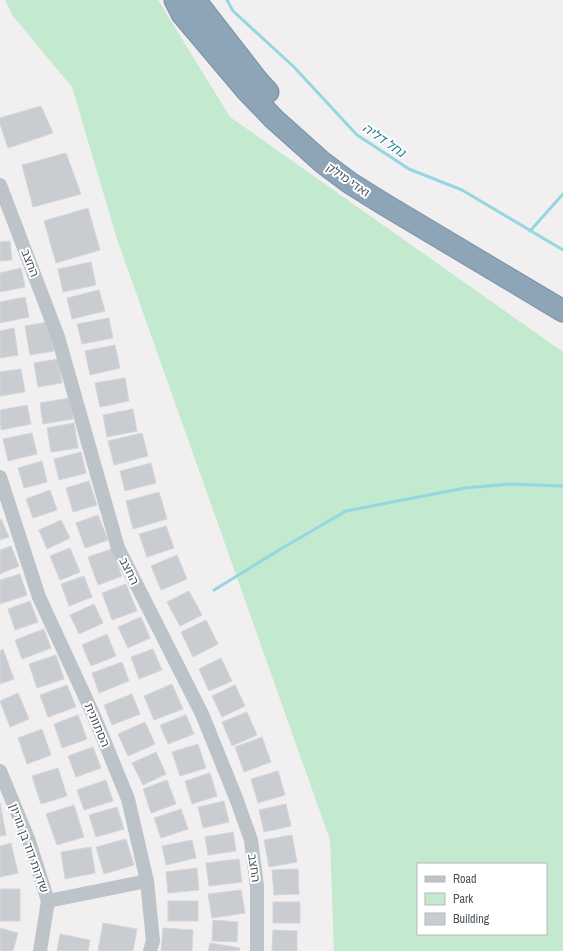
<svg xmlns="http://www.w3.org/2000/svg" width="563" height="951" viewBox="0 0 563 951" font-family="'Archivo Narrow','Noto Sans Hebrew',sans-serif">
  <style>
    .green { fill: #c3e9cf; fill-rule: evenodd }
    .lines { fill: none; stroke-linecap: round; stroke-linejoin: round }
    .stream { stroke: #95d7e1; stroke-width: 3 }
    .building { fill: #c9ccd1; stroke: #d4d6d9 }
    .highway-casing { stroke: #7890a3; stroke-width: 23 }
    .minor { stroke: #bcc4ca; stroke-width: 14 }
    .highway { stroke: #8da5b7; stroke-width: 21 }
    .labels { text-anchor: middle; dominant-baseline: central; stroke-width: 4; stroke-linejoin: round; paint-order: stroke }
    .street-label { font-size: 12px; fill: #49535a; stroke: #fff }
    .water-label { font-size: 13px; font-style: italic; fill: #1d8190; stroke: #fff }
  </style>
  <rect width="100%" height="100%" fill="#f1efef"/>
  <path class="green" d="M 5,0 L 158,0 L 230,117 L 563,352 L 563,951 L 334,951 L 330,840 L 117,239 L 72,87 L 13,16 ZM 418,864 L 546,864 L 546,934 L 418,934 Z"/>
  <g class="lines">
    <g class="stream">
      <path d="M 227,0 L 233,11 L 294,67 L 357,135 L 409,169 L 462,190 L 563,250"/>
      <path d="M 530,231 L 563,194"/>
      <path d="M 214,590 L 279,550 L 346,511 L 465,488 L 511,484 L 563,486"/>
    </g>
  </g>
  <g class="building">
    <path d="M 41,106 L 53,133 L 8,148 L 0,124 L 0,118 Z"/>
    <path d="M 66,153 L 81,194 L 33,207 L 22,165 Z"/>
    <path d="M 88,208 L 100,250 L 56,263 L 44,221 Z"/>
    <path d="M 10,241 L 12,260 L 0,261 L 0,242 Z"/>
    <path d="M 91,262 L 96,285 L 63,292 L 58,269 Z"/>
    <path d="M 21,268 L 25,287 L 0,292 L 0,273 Z"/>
    <path d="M 99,290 L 105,311 L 72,319 L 67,298 Z"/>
    <path d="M 25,297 L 29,317 L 0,323 L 0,302 Z"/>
    <path d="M 109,318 L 113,338 L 82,344 L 77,324 Z"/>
    <path d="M 48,322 L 54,351 L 30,355 L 25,326 Z"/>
    <path d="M 14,328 L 18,355 L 0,358 L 0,331 Z"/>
    <path d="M 115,345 L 120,368 L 90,375 L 85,351 Z"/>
    <path d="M 58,359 L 62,383 L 38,387 L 34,363 Z"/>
    <path d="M 21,369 L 25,392 L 0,396 L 0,372 Z"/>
    <path d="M 125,378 L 129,401 L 100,407 L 95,383 Z"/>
    <path d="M 70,398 L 73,419 L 43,424 L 40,403 Z"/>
    <path d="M 27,405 L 31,424 L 1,430 L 0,410 Z"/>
    <path d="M 133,409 L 137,431 L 107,437 L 103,415 Z"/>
    <path d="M 74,423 L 78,448 L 51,452 L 47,428 Z"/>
    <path d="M 32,433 L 37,454 L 8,461 L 3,439 Z"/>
    <path d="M 142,433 L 148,456 L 114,465 L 108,441 Z"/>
    <path d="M 81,452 L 86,473 L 59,480 L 54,459 Z"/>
    <path d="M 42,461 L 47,482 L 24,488 L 18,468 Z"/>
    <path d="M 151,463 L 156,483 L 125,491 L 120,471 Z"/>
    <path d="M 89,481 L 97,505 L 73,512 L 66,488 Z"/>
    <path d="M 50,490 L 57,510 L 33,518 L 26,499 Z"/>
    <path d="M 159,492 L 167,519 L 133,529 L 126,501 Z"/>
    <path d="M 98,515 L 108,540 L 85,548 L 76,523 Z"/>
    <path d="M 0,519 L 1,519 L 9,537 L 0,540 Z"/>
    <path d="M 61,520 L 70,538 L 47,549 L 39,530 Z"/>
    <path d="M 166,526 L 174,548 L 147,557 L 139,534 Z"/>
    <path d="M 11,546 L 19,566 L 0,574 L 0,550 Z"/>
    <path d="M 70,548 L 80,572 L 60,580 L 50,556 Z"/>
    <path d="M 112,549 L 122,576 L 98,585 L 88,557 Z"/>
    <path d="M 177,555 L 187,579 L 161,590 L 151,566 Z"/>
    <path d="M 20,574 L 27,595 L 0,604 L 0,580 Z"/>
    <path d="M 84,576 L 92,597 L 69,606 L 61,584 Z"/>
    <path d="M 126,584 L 137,611 L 112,620 L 102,593 Z"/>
    <path d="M 189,591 L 202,615 L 180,626 L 167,602 Z"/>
    <path d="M 30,601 L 38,622 L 15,630 L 8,609 Z"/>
    <path d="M 94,604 L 103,623 L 79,634 L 70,615 Z"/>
    <path d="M 141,617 L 150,638 L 128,648 L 118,627 Z"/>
    <path d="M 206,620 L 218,644 L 193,657 L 181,632 Z"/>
    <path d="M 44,629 L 51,648 L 22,659 L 15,640 Z"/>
    <path d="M 107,634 L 116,656 L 91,666 L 82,645 Z"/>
    <path d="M 3,649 L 14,679 L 0,684 L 0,651 Z"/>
    <path d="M 153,649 L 162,670 L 139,679 L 131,657 Z"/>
    <path d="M 56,655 L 64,679 L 37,688 L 29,664 Z"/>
    <path d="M 221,658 L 232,681 L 209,691 L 199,669 Z"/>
    <path d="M 122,662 L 129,681 L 99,693 L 92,673 Z"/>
    <path d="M 172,684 L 183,709 L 154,720 L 144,696 Z"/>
    <path d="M 67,685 L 76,707 L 48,717 L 40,695 Z"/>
    <path d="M 235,685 L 245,706 L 222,717 L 212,696 Z"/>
    <path d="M 18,693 L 29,719 L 10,727 L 0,701 Z"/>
    <path d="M 132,694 L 140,714 L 112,725 L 104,705 Z"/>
    <path d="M 247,712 L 257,735 L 232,746 L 222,722 Z"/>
    <path d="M 78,715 L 87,739 L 62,748 L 54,724 Z"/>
    <path d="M 186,715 L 194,734 L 168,744 L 160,725 Z"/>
    <path d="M 145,722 L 155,744 L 128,756 L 118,734 Z"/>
    <path d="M 42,729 L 51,755 L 27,764 L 18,738 Z"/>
    <path d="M 262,737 L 271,762 L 244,772 L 235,747 Z"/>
    <path d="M 198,744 L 206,768 L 180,776 L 172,752 Z"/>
    <path d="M 93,747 L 101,768 L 76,777 L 68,756 Z"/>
    <path d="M 156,752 L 166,774 L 143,785 L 132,763 Z"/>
    <path d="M 58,768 L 67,796 L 41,804 L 32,776 Z"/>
    <path d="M 278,771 L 285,795 L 258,803 L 251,779 Z"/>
    <path d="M 210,773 L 217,796 L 192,804 L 185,781 Z"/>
    <path d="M 106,780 L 113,801 L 84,810 L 77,790 Z"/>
    <path d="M 167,780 L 176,804 L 151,813 L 143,789 Z"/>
    <path d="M 224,801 L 229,822 L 203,828 L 198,807 Z"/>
    <path d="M 0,803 L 6,835 L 0,836 Z"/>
    <path d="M 286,804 L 291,826 L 264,832 L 259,810 Z"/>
    <path d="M 74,805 L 84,837 L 57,845 L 46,814 Z"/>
    <path d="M 117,807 L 124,829 L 96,837 L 89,815 Z"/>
    <path d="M 181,809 L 188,829 L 161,838 L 154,818 Z"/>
    <path d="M 233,832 L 236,851 L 208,855 L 205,837 Z"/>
    <path d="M 292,835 L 297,862 L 269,867 L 264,840 Z"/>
    <path d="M 126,839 L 134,865 L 104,874 L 96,847 Z"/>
    <path d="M 192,840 L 196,858 L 166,865 L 162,846 Z"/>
    <path d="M 11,843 L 18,873 L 0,877 L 0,846 Z"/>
    <path d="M 91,847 L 95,873 L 65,879 L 61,852 Z"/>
    <path d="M 239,859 L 242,882 L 209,886 L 206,863 Z"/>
    <path d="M 197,868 L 199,890 L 168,893 L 166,872 Z"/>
    <path d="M 298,869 L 299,894 L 274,895 L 272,870 Z"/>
    <rect x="0" y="889" width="20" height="32"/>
    <path d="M 241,890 L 245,913 L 212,918 L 208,894 Z"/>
    <rect x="168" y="901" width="30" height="20"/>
    <rect x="273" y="902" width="27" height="21"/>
    <path d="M 213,920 L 238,922 L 237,942 L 212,941 Z"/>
    <path d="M 103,923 L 137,929 L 133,951 L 98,951 Z"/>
    <path d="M 0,928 L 18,933 L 13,951 L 0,951 Z"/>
    <path d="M 163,928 L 193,930 L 192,951 L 161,951 Z"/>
    <path d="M 273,930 L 297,931 L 297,951 L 272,951 Z"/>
    <path d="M 60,934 L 90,940 L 88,951 L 57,951 Z"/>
    <path d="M 210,943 L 240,948 L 239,951 L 208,951 Z"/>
  </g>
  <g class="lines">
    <g class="highway-casing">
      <g id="highway">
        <path d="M 175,0 L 182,14 L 247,91 L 274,119 L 322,162 L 350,183 L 382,203 L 563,311"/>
        <path d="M 195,0 L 258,81 L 268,92"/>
      </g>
    </g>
    <g class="minor">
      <path d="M 0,185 L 58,337 L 118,548 L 202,714 L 236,798 L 251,840 L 257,886 L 257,951"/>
      <path d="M 0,477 L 39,597 L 94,716 L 128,799 L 147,881 L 48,901"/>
      <path d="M 0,771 L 29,841 L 48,901 L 40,951"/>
      <path d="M 147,881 L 153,941 L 150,951"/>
    </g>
    <use href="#highway" class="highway"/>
  </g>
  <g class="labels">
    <g class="street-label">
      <text transform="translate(348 180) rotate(35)">ואדי מילק</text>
      <text transform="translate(30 263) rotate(69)">החצב</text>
      <text transform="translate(129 571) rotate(63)">החצב</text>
      <text transform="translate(97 725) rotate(67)">הסתוונית</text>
      <text transform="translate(29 848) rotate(70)">שדרות דוד בן גוריון</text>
      <text transform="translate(254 868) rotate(82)">החצב</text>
    </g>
    <g class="water-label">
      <text transform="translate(384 140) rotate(35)">נחל דליה</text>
    </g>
  </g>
  <rect x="417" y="863" width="130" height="72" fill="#ffffff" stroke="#b6babd"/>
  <rect x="425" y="876" width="20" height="6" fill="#bcc4ca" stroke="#b6babd"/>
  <text x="453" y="883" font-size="12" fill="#49535a">Road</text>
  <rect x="425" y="893" width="20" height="12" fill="#c3e9cf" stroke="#b6babd"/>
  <text x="453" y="903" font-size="12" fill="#49535a">Park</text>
  <rect x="425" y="913" width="20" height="12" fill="#c9ccd1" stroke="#b6babd"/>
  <text x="453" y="923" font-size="12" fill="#49535a">Building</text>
</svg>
